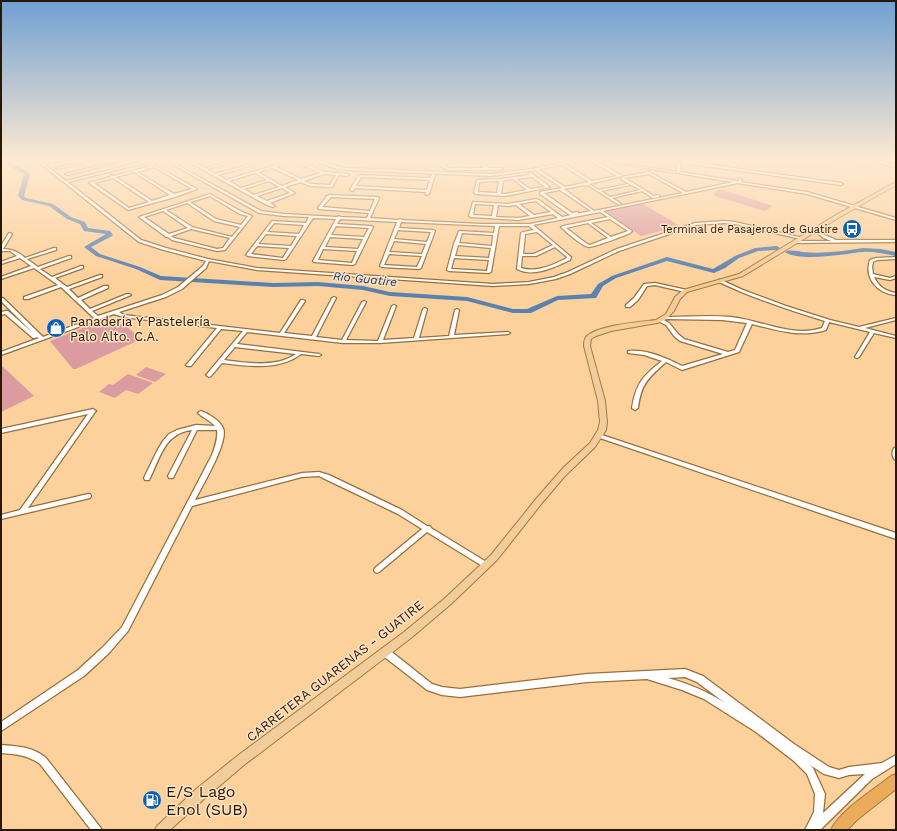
<svg xmlns="http://www.w3.org/2000/svg" width="897" height="831" viewBox="0 0 897 831" font-family="'Work Sans',sans-serif">
  <style>
    .built { fill: #f9c98c }
    .green { fill: #db9ba1 }
    .lines { fill: none; stroke-linecap: round; stroke-linejoin: round }
    .river { fill: #5a82b1; fill-rule: evenodd }
    .minor-casing { stroke: #966f3c; stroke-width: 2.5 }
    .major-casing { stroke: #a6783c; stroke-width: 2 }
    .highway-casing { stroke: #a6783c; stroke-width: 2 }
    .minor { fill: #fff; fill-rule: evenodd }
    .major { fill: #f2cd9c; fill-rule: evenodd }
    .highway { fill: #eaac5a; fill-rule: evenodd }
    .labels { text-anchor: middle; dominant-baseline: central; stroke-width: 3; stroke-linejoin: round; paint-order: stroke }
    .far-poi-label { font-size: 11px; fill: #281803; stroke: #fce2c2; text-anchor: end }
    .far-water-label { font-size: 12px; font-style: italic; fill: #0f3b68; stroke: #fce2c2 }
    .poi-label { font-size: 13px; fill: #281803; stroke: #fce2c2; text-anchor: start }
    .street-label { font-size: 13px; fill: #281803; stroke: #fce2c2 }
    .near-poi-label { font-size: 16px; fill: #281803; stroke: #fce2c2; text-anchor: start }
  </style>
  <rect width="100%" height="100%" fill="#fdd19c"/>
  <path class="built" d="M 374,160 L 423,160 L 434,171 L 350,167 Z"/>
  <g class="green">
    <path d="M 718,190 L 723,190 L 773,206 L 765,211 L 715,196 L 714,193 Z"/>
    <path d="M 643,204 L 680,226 L 641,236 L 606,211 Z"/>
    <path d="M 108,322 L 125,325 L 141,339 L 76,369 L 73,369 L 50,341 L 93,324 Z"/>
    <path d="M 1,365 L 34,396 L 1,412 Z"/>
    <path d="M 146,367 L 166,374 L 155,382 L 136,375 Z"/>
    <path d="M 128,374 L 153,383 L 138,394 L 126,390 L 115,398 L 99,392 L 109,384 L 113,385 Z"/>
  </g>
  <g class="lines">
    <g class="river">
      <path d="M 4,160 L 8,160 L 30,174 L 24,196 L 26,198 L 53,204 L 71,217 L 85,222 L 88,228 L 110,231 L 113,235 L 112,236 L 91,247 L 100,254 L 140,267 L 161,276 L 273,283 L 318,282 L 363,286 L 390,292 L 467,297 L 513,309 L 527,309 L 557,296 L 591,294 L 598,284 L 612,276 L 667,257 L 713,269 L 735,256 L 755,248 L 777,246 L 780,248 L 777,250 L 758,251 L 739,258 L 725,268 L 714,273 L 667,261 L 616,278 L 603,286 L 596,298 L 558,300 L 531,313 L 513,313 L 467,301 L 390,296 L 363,290 L 318,286 L 273,287 L 160,280 L 136,269 L 96,256 L 84,247 L 106,234 L 84,231 L 80,224 L 67,219 L 49,206 L 22,200 L 18,196 L 24,174 L 9,166 Z"/>
      <path d="M 863,248 L 881,249 L 896,252 L 896,256 C 885,254 873,251 862,252 C 845,254 798,262 785,252 C 790,249 797,251 803,252 C 823,254 843,251 863,248 Z"/>
    </g>
    <g class="minor-casing">
      <g id="minor">
        <path d="M 36,160 L 39,160 L 66,181 L 149,160 L 152,160 L 152,161 L 68,182 L 141,240 L 166,248 L 208,259 L 257,268 L 493,284 L 529,282 L 554,277 L 568,272 L 617,249 L 695,223 L 724,221 L 735,222 L 803,238 L 801,239 L 735,224 L 724,223 L 696,225 L 619,251 L 570,274 L 556,279 L 529,284 L 493,286 L 257,270 L 209,261 L 206,268 L 182,289 L 166,297 L 119,312 L 124,315 L 280,333 L 301,300 L 303,300 L 305,301 L 284,333 L 312,336 L 332,298 L 334,297 L 336,298 L 316,337 L 342,340 L 362,302 L 364,301 L 366,302 L 346,340 L 378,341 L 392,306 L 394,305 L 396,306 L 383,340 L 414,338 L 423,309 L 425,308 L 427,309 L 419,338 L 449,336 L 455,310 L 457,309 L 459,310 L 454,335 L 508,332 L 510,333 L 508,334 L 380,343 L 343,343 L 247,332 L 237,344 L 319,354 L 321,355 L 319,356 L 301,354 C 279,371 248,366 222,363 L 211,376 L 209,377 L 206,375 L 207,374 L 243,331 L 221,329 L 191,366 L 187,366 L 186,365 L 187,364 L 217,328 L 123,317 L 114,314 L 1,355 L 1,352 L 39,338 L 37,337 L 35,338 L 33,338 L 5,314 L 1,315 L 1,312 L 6,311 L 8,311 L 33,333 L 1,301 L 1,298 L 3,298 L 43,337 L 94,318 L 61,287 L 28,299 L 24,299 L 24,297 L 58,285 L 34,268 L 1,279 L 1,277 L 31,266 L 20,258 L 1,264 L 1,262 L 17,256 L 10,251 L 1,251 L 1,246 L 9,233 L 12,234 L 3,249 C 11,249 19,252 25,258 L 54,248 L 56,248 L 56,250 L 27,259 L 38,267 L 69,256 L 71,256 L 71,258 L 40,269 L 52,277 L 81,266 L 83,266 L 83,268 L 55,278 L 67,287 L 100,275 L 102,275 L 102,277 L 69,289 L 78,298 L 104,286 L 108,286 L 108,288 L 81,300 L 90,309 L 127,294 L 129,294 L 131,295 L 92,311 L 98,316 L 162,295 L 178,287 L 203,266 L 206,261 L 164,250 L 139,242 ZM 235,347 L 296,354 C 276,368 246,363 224,360 Z"/>
        <path d="M 58,160 L 62,160 L 50,163 L 48,162 Z"/>
        <path d="M 89,160 L 93,160 L 58,169 L 56,168 Z"/>
        <path d="M 122,160 L 126,160 L 67,175 L 65,174 Z"/>
        <path d="M 165,160 L 168,160 L 261,211 L 284,214 L 337,217 L 339,216 L 341,217 L 367,218 L 369,213 L 319,209 L 318,208 L 327,196 L 330,195 L 378,197 L 379,198 L 370,218 L 398,220 L 400,219 L 402,220 L 481,224 L 530,224 L 558,218 L 553,214 L 518,220 L 471,217 L 469,216 L 473,202 L 508,204 L 536,199 L 539,200 L 562,217 L 591,211 L 560,190 L 544,193 L 572,213 L 578,212 L 578,214 L 570,215 L 540,194 L 540,192 L 562,188 L 535,170 L 491,176 L 347,170 L 337,169 L 316,161 L 316,160 L 319,160 L 339,167 L 347,168 L 491,174 L 525,170 L 581,160 L 585,160 L 585,161 L 594,160 L 622,176 L 589,184 L 599,190 L 628,184 L 630,185 L 601,191 L 610,197 L 640,190 L 621,179 L 621,177 L 649,172 L 686,192 L 733,182 L 596,160 L 601,160 L 677,172 L 676,160 L 679,160 L 681,172 L 738,181 L 740,179 L 742,180 L 741,182 L 807,192 L 896,218 L 896,220 L 807,194 L 738,183 L 603,211 L 632,231 L 630,233 C 623,236 595,247 589,247 C 582,246 566,232 561,227 L 563,226 L 608,217 L 600,212 L 533,225 L 571,257 L 570,260 C 555,267 533,278 517,269 L 521,233 L 523,232 L 534,230 L 529,226 L 499,226 L 491,272 L 489,273 L 449,271 L 447,270 L 454,244 L 459,231 L 494,233 L 495,226 L 401,222 L 399,228 L 433,230 L 435,231 L 421,268 L 419,269 L 382,267 L 380,266 L 397,222 L 340,219 L 337,224 L 371,226 L 373,227 L 355,264 L 353,265 L 314,262 L 313,261 L 336,219 L 313,218 L 286,259 L 284,260 L 248,256 L 246,255 L 272,221 L 306,223 L 309,217 L 284,216 L 259,213 ZM 579,162 L 580,163 L 592,162 L 617,176 L 592,181 L 565,164 ZM 562,165 L 589,182 L 565,187 L 538,169 ZM 649,174 L 683,193 L 594,211 L 564,189 L 583,185 L 585,186 L 588,185 L 619,205 L 621,204 L 620,203 L 612,198 L 642,191 L 653,198 L 659,197 L 660,196 L 658,195 L 654,196 L 625,178 ZM 331,197 L 375,199 L 370,211 L 322,207 ZM 536,201 L 537,202 L 551,212 L 534,215 L 519,204 ZM 475,204 L 494,205 L 492,216 L 473,215 ZM 498,205 L 508,206 L 516,205 L 530,216 L 518,218 L 496,217 ZM 610,219 L 628,231 L 611,237 L 591,223 ZM 274,223 L 304,225 L 299,234 L 267,232 ZM 588,223 L 608,238 L 590,245 L 587,244 L 566,228 ZM 336,226 L 369,228 L 364,237 L 331,235 ZM 398,230 L 431,232 L 427,242 L 394,239 ZM 537,232 L 553,245 L 534,254 L 523,254 L 525,234 ZM 462,233 L 493,235 L 492,246 L 459,243 ZM 266,234 L 297,236 L 291,246 L 258,244 ZM 330,237 L 363,239 L 358,249 L 325,247 ZM 394,241 L 426,244 L 422,254 L 389,252 ZM 458,245 L 491,248 L 489,258 L 455,256 ZM 257,246 L 289,248 L 283,258 L 251,254 ZM 555,247 L 567,257 L 567,258 C 553,265 537,273 521,268 L 522,256 L 536,256 ZM 323,249 L 357,251 L 352,263 L 318,260 ZM 389,254 L 422,256 L 417,267 L 384,265 ZM 454,258 L 489,260 L 487,271 L 451,269 Z"/>
        <path d="M 185,160 L 188,160 L 193,162 L 208,160 L 208,161 L 196,163 L 205,168 L 237,160 L 241,160 L 207,169 L 215,174 L 266,160 L 270,160 L 218,175 L 226,180 L 293,160 L 296,160 L 325,172 L 347,174 L 349,175 L 347,176 L 339,175 L 332,187 L 331,187 L 310,186 L 301,182 L 285,187 L 295,193 L 270,203 L 275,206 L 273,207 L 265,204 ZM 294,161 L 321,173 L 301,179 L 276,167 ZM 273,168 L 298,180 L 282,186 L 258,172 ZM 255,173 L 267,180 L 241,188 L 229,181 ZM 324,174 L 336,175 L 330,185 L 311,184 L 304,181 ZM 269,181 L 279,187 L 254,195 L 244,189 ZM 282,188 L 290,193 L 267,201 L 257,196 Z"/>
        <path d="M 339,160 C 342,159 344,160 347,161 C 351,161 354,159 358,160 L 348,163 Z"/>
        <path d="M 433,160 L 436,160 L 440,162 L 468,160 L 467,161 L 442,164 L 447,167 L 451,168 L 485,168 L 474,160 L 477,160 L 489,168 L 501,168 L 503,169 L 501,170 L 451,170 L 445,169 Z"/>
        <path d="M 832,160 L 850,160 L 839,162 Z"/>
        <path d="M 872,160 L 876,160 L 896,166 L 896,168 Z"/>
        <path d="M 684,161 L 841,183 L 843,184 L 841,185 L 683,163 L 683,161 Z"/>
        <path d="M 154,165 L 197,189 L 175,197 L 128,210 L 89,183 L 111,177 L 111,175 L 114,176 ZM 154,167 L 192,189 L 174,194 L 137,172 ZM 134,172 L 170,195 L 152,201 L 116,177 ZM 113,178 L 149,202 L 129,208 L 94,183 Z"/>
        <path d="M 529,173 L 531,173 L 550,187 L 505,196 L 476,194 L 474,193 L 477,180 L 501,179 L 530,175 L 528,174 ZM 532,177 L 545,187 L 530,189 L 516,179 ZM 513,179 L 527,190 L 505,194 L 501,194 L 503,181 ZM 499,181 L 497,193 L 478,192 L 479,182 Z"/>
        <path d="M 432,174 L 435,175 L 429,194 L 427,195 L 425,194 L 426,192 L 355,188 L 353,191 L 350,190 L 358,176 L 360,175 L 430,178 ZM 361,177 L 430,180 L 427,190 L 356,186 Z"/>
        <path d="M 210,194 L 242,212 L 252,216 L 225,250 L 217,251 L 172,240 L 168,237 L 166,237 L 165,236 L 139,217 ZM 210,196 L 240,214 L 248,216 L 241,225 L 216,219 L 190,202 ZM 187,203 L 214,221 L 240,227 L 232,237 L 192,227 L 166,210 ZM 163,211 L 188,228 L 169,234 L 144,217 ZM 191,229 L 230,238 L 223,248 L 217,249 L 174,238 L 171,236 Z"/>
        <path d="M 815,228 L 817,228 L 824,235 L 834,239 L 835,240 L 896,240 L 896,242 L 795,243 L 795,241 L 831,241 L 822,237 L 815,230 Z"/>
        <path d="M 896,257 L 896,259 L 877,260 L 873,262 L 872,267 L 873,274 L 890,278 L 896,276 L 896,278 L 890,280 L 874,277 C 879,287 885,291 896,293 L 896,295 L 895,295 C 877,293 864,278 870,260 L 876,258 Z"/>
        <path d="M 719,280 L 721,280 L 743,290 L 786,306 L 830,320 L 859,327 L 896,318 L 896,320 L 865,328 L 896,336 L 896,338 L 874,333 L 859,357 L 857,358 L 855,357 L 870,332 L 829,322 L 826,330 C 800,338 776,330 752,324 L 739,352 L 682,370 L 666,362 C 648,378 641,384 638,408 L 635,410 L 633,409 L 632,408 C 636,383 643,376 662,361 L 644,355 L 628,353 L 628,351 C 647,349 666,358 682,366 L 723,354 L 680,341 L 674,336 L 666,325 L 658,321 L 658,319 L 662,319 L 669,323 L 678,334 L 684,339 L 728,352 L 735,350 L 747,323 L 722,320 L 666,319 L 664,318 L 666,317 C 688,317 709,315 731,317 C 761,320 792,338 822,328 L 825,321 C 788,310 753,298 719,282 Z"/>
        <path d="M 655,283 L 687,290 L 687,291 L 685,292 L 655,285 L 647,286 L 638,300 L 630,307 L 626,307 L 626,305 L 634,298 L 644,284 Z"/>
        <path d="M 93,409 L 96,411 L 95,412 L 28,508 L 88,494 L 90,494 L 91,496 L 90,498 L 1,519 L 1,515 L 20,510 L 88,414 L 1,433 L 1,429 Z"/>
        <path d="M 201,411 C 209,414 220,421 223,428 C 229,442 202,486 195,500 L 302,473 L 319,472 L 329,475 L 402,510 L 427,526 L 430,526 L 431,528 L 488,563 L 489,565 L 488,567 L 486,568 L 484,567 L 427,532 L 379,572 L 377,573 L 375,572 L 374,570 L 375,568 L 422,529 L 398,514 L 325,479 L 319,476 L 302,477 L 192,506 L 128,631 L 108,654 L 84,676 L 1,731 L 1,722 L 78,670 L 102,648 L 122,627 L 212,455 C 215,447 218,439 217,430 L 197,430 L 173,478 L 169,478 L 168,476 L 192,430 C 164,433 160,459 149,480 L 145,480 L 144,478 L 157,451 L 163,441 L 169,434 L 177,430 L 196,425 L 215,426 C 210,420 203,418 198,413 L 199,412 Z"/>
        <path d="M 599,434 L 896,533 L 896,539 L 597,437 L 596,436 Z"/>
        <path d="M 896,447 L 896,460 L 894,459 C 892,456 892,451 894,448 Z"/>
        <path d="M 385,648 L 388,649 L 432,684 L 442,687 L 460,689 L 587,674 L 685,669 L 703,676 L 794,744 L 829,767 L 839,770 L 849,767 L 882,763 L 896,755 L 896,764 L 872,779 L 820,830 L 805,830 L 814,812 L 815,794 L 807,774 L 794,761 L 756,732 L 704,699 L 682,690 L 647,679 L 587,682 L 460,697 L 442,695 L 427,690 L 382,655 L 381,652 L 382,649 ZM 685,677 L 697,682 L 725,703 C 707,691 689,684 668,678 ZM 810,765 L 824,774 L 839,778 L 849,775 L 865,774 L 823,813 L 825,794 L 813,768 Z"/>
        <path d="M 1,745 C 18,746 33,747 46,758 L 100,827 L 102,830 L 91,830 L 40,764 C 28,755 15,754 1,753 Z"/>
      </g>
    </g>
    <g class="major-casing">
      <path id="major" d="M 896,182 L 896,185 L 840,217 L 743,276 L 687,292 L 680,299 L 674,311 L 665,320 L 657,323 L 611,331 L 596,336 L 591,339 L 590,346 L 605,401 L 607,422 L 606,430 L 595,447 L 564,477 L 542,503 L 497,560 L 451,604 L 411,638 L 244,765 L 204,799 L 170,830 L 155,830 L 157,826 L 195,790 L 236,757 L 404,632 L 444,599 L 491,555 L 536,499 L 564,467 L 590,443 L 598,430 L 600,422 L 598,401 L 584,346 C 584,343 584,340 586,337 C 597,325 640,322 656,320 L 666,314 L 675,297 L 683,290 L 739,274 L 836,215 Z"/>
    </g>
    <g class="highway-casing">
      <path id="highway" d="M 896,774 L 896,789 L 858,819 L 847,830 L 831,830 C 839,811 875,789 891,776 Z"/>
    </g>
    <use href="#minor" class="minor"/>
    <use href="#major" class="major"/>
    <use href="#highway" class="highway"/>
  </g>
  <linearGradient id="sky" x2="0" y2="1"><stop stop-color="#6fa0d2"/><stop offset="0.58" stop-color="#feead2"/><stop offset="1" stop-color="#feead2" stop-opacity="0"/></linearGradient>
  <rect width="897" height="276" fill="url(#sky)"/>
  <defs>
    <g id="bus-disc" transform="scale(1)"><circle r="9.5" fill="#0c62b0" stroke="#fce2c2"/><path d="M-5-6H5V4H4V6H2V4H-2V6H-4V4H-5ZM-3.5-4V0h7V-4ZM-3.5 1.2v1.5H-2V1.2ZM2 1.2v1.5H3.5V1.2Z" fill="#fff"/></g>
    <g id="shop-disc" transform="scale(1)"><circle r="9.5" fill="#0c62b0" stroke="#fce2c2"/><path d="M-5-2.5h2.3a2.7 3.5 0 0 1 5.4 0H5L5.5 6h-11ZM-1.5-2.5h3a1.5 2.3 0 0 0-3 0Z" fill="#fff"/></g>
    <g id="fuel-disc" transform="scale(1)"><circle r="9.5" fill="#0c62b0" stroke="#fce2c2"/><path d="M-5.5-6h7V0h2V4h1.3V-2.5L3-4.5l.8-.8L6-3V5H2.5V1h-1V6h-7ZM-4.2-4.7v3.2H.2V-4.7Z" fill="#fff"/></g>
  </defs>
  <g fill-rule="evenodd">
    <use href="#bus-disc" x="852" y="229"/>
    <use href="#shop-disc" x="56" y="328"/>
    <use href="#fuel-disc" x="152" y="800"/>
  </g>
  <g class="labels">
    <g class="far-poi-label">
      <text x="838" y="229">Terminal de Pasajeros de Guatire</text>
    </g>
    <g class="far-water-label">
      <text transform="translate(365 279) rotate(6)">Río Guatire</text>
    </g>
    <g class="poi-label">
      <text x="70" y="321">Panadería Y Pastelería<tspan x="70" dy="15">Palo Alto. C.A.</tspan></text>
    </g>
    <g class="street-label">
      <text transform="translate(335 671) rotate(-38)">CARRETERA GUARENAS - GUATIRE</text>
    </g>
    <g class="near-poi-label">
      <text x="166" y="791">E/S Lago<tspan x="166" dy="18">Enol (SUB)</tspan></text>
    </g>
  </g>
  <rect width="897" height="831" fill="none" stroke="#281803" stroke-width="4"/>
</svg>
